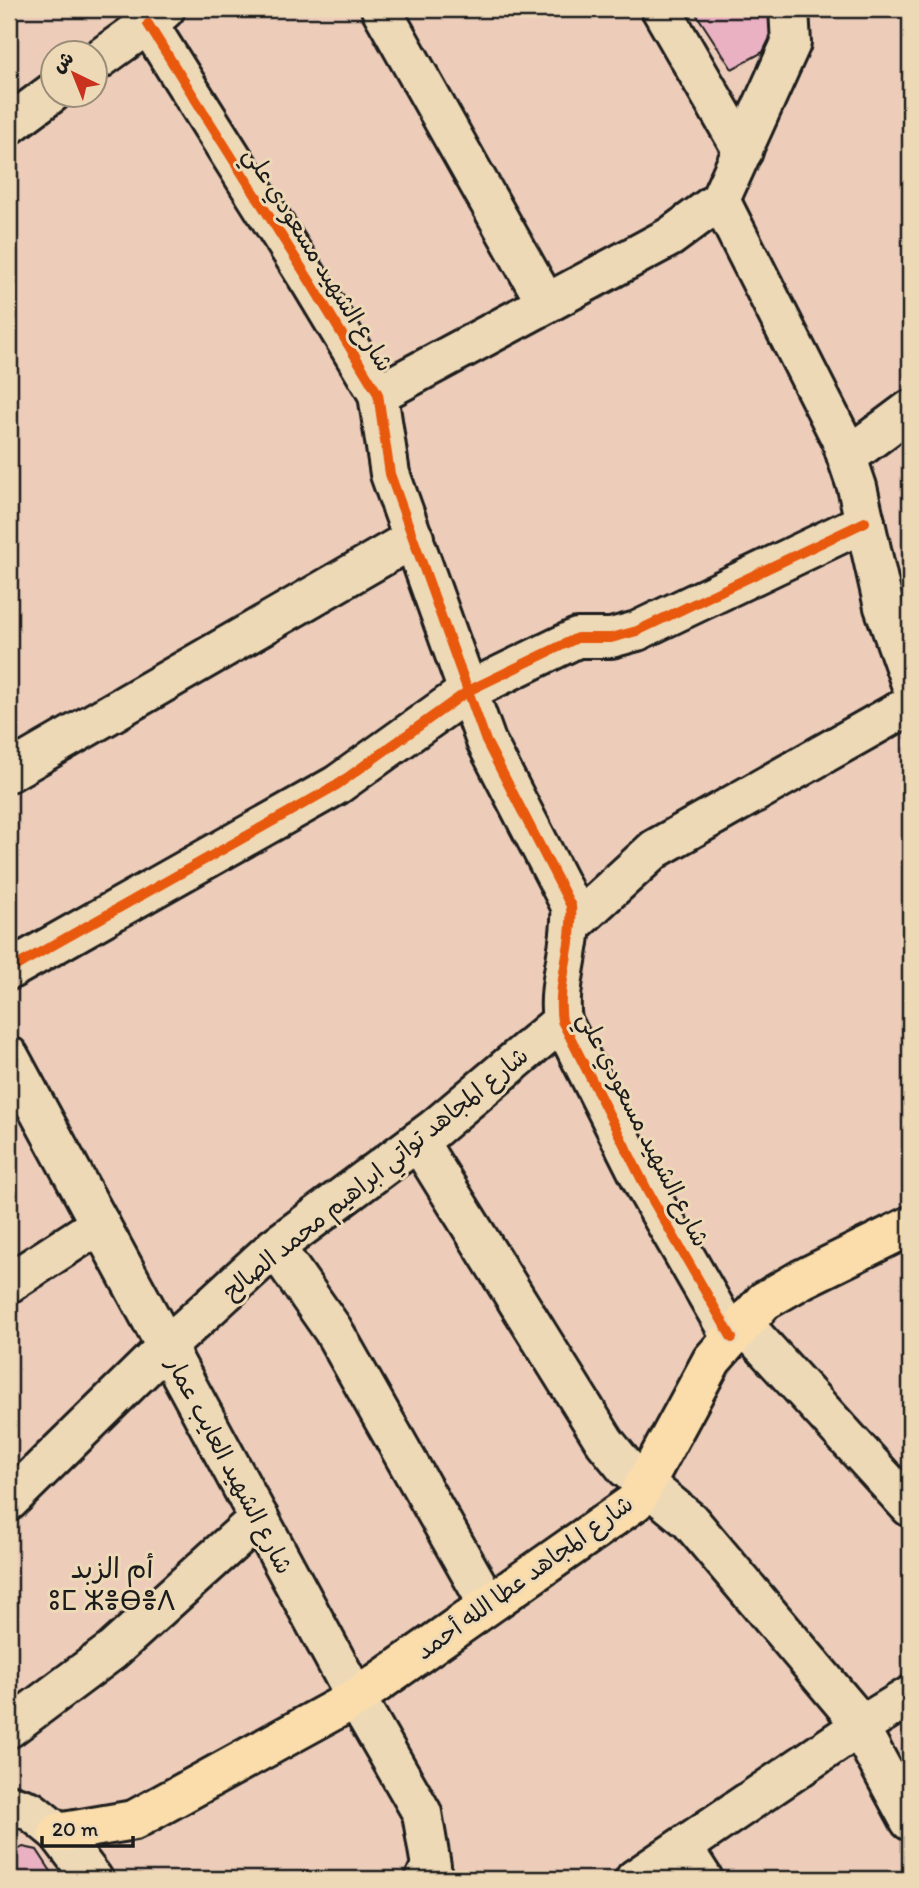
<svg xmlns="http://www.w3.org/2000/svg" width="919" height="1888" viewBox="0 0 919 1888" font-family="Itim,'Playpen Sans Arabic','Noto Sans Tifinagh',sans-serif">
  <style>
    .building { fill: #eab1c2; stroke: #1c1c1c; stroke-width: 2 }
    .lines { fill: none; stroke-linecap: round; stroke-linejoin: round }
    .minor-casing { stroke: #1c1c1c; stroke-width: 44 }
    .major-casing { stroke: #1c1c1c; stroke-width: 44 }
    .minor { stroke: #eed9b7; stroke-width: 38 }
    .major { stroke: #fbddab; stroke-width: 38 }
    .cycleway-casing { stroke: #eed9b7; stroke-width: 15 }
    .cycleway { stroke: #e8590c; stroke-width: 10 }
    .labels { text-anchor: middle; dominant-baseline: central; stroke-width: 6; stroke-linejoin: round; paint-order: stroke }
    .street-label { font-size: 24px; fill: #1c1c1c; stroke: #eed9b7 }
    .quarter-label { font-size: 28px; fill: #1c1c1c; stroke: #eed9b7 }
  </style>
  <rect width="100%" height="100%" fill="#edcdba"/>
  <filter id="ink" filterUnits="userSpaceOnUse"><feTurbulence type="fractalNoise" baseFrequency=".0143" numOctaves="2"/><feDisplacementMap in="SourceGraphic" scale="14" xChannelSelector="R" yChannelSelector="G"/><feConvolveMatrix kernelMatrix="1 2 1 2 8 2 1 2 1" color-interpolation-filters="sRGB"/></filter>
  <g filter="url(#ink)">
    <g class="building">
      <path d="M 693,9 L 770,9 L 778,21 L 763,52 L 732,69 Z"/>
      <path d="M 23,1847 L 37,1850 L 56,1879 L 9,1879 L 9,1855 Z"/>
    </g>
    <g class="lines">
      <g class="minor-casing">
        <g id="minor">
          <path d="M 381,9 L 546,303"/>
          <path d="M 661,9 L 743,151"/>
          <path d="M 148,24 L 311,283 L 378,394 L 390,474 L 486,741 L 571,906 C 574,945 556,984 562,1021 L 648,1192 L 732,1338"/>
          <path d="M 94,63 L 148,24 L 165,9"/>
          <path d="M 9,125 L 52,93"/>
          <path d="M 720,200 L 840,437 L 857,487 L 884,607 L 910,681"/>
          <path d="M 378,394 L 670,237 L 720,200 L 791,43 L 789,9"/>
          <path d="M 847,457 L 910,410"/>
          <path d="M 9,772 L 414,538"/>
          <path d="M 573,924 L 655,849 L 910,705"/>
          <path d="M 9,970 L 337,785 L 468,691 L 577,638 L 611,638 L 637,631 L 865,522"/>
          <path d="M 9,1056 L 356,1698 L 422,1813 L 431,1866 L 425,1879"/>
          <path d="M 418,1141 L 605,1442 L 626,1468 L 690,1521 L 851,1712 L 910,1821"/>
          <path d="M 275,1247 L 333,1330 L 488,1604"/>
          <path d="M 9,1283 L 100,1224"/>
          <path d="M 744,1325 L 910,1507"/>
          <path d="M 9,1501 L 166,1347 L 275,1247 L 434,1129 L 562,1021"/>
          <path d="M 9,1728 L 112,1651 L 259,1518"/>
          <path d="M 9,1804 L 31,1811 L 58,1833 L 93,1879"/>
          <path d="M 683,1848 L 703,1879"/>
          <path d="M 635,1879 L 859,1727 L 910,1696"/>
        </g>
      </g>
      <g class="major-casing">
        <path id="major" d="M 58,1833 L 134,1820 L 356,1698 L 635,1502 L 712,1360 L 764,1301 L 802,1279 L 910,1226"/>
      </g>
      <use href="#minor" class="minor"/>
      <use href="#major" class="major"/>
      <g class="cycleway-casing">
        <g id="cycleway">
          <path d="M 148,24 L 311,283 L 378,394 L 390,474 L 486,741 L 571,906 C 574,945 556,984 562,1021 L 648,1192 L 732,1338"/>
          <path d="M 9,970 L 337,785 L 468,691 L 577,638 L 611,638 L 637,631 L 865,522"/>
        </g>
      </g>
      <use href="#cycleway" class="cycleway"/>
    </g>
  </g>
  <g class="labels">
    <g class="street-label">
      <text transform="translate(319 259) rotate(58)">شارع الشهيد مسعودي علي</text>
      <text transform="translate(644 1129) rotate(63)">شارع الشهيد مسعودي علي</text>
      <text transform="translate(375 1173) rotate(-39)">شارع المجاهد تواتي ابراهيم محمد الصالح</text>
      <text transform="translate(230 1465) rotate(62)">شارع الشهيد العايب عمار</text>
      <text transform="translate(524 1577) rotate(-36)">شارع المجاهد عطا الله أحمد</text>
    </g>
    <g class="quarter-label">
      <text x="112" y="1568">أم الزبد<tspan x="112" dy="32">ⵓⵎ ⵣⴻⴱⴻⴷ</tspan></text>
    </g>
  </g>
  <rect width="919" height="1888" fill="none" stroke="#eed9b7" stroke-width="35"/>
  <rect x="18" y="18" width="884" height="1853" fill="none" stroke="#1c1c1c" stroke-width="2.5" filter="url(#ink)"/>
  <g transform="translate(74 74) rotate(317)"><circle r="33" fill="#eed9b7" stroke="#9a8d79" stroke-width="2"/>
  <path d="M0-5L12 26L0 18L-12 26Z" fill="#c8321e"/>
  <text y="-10" font-size="19" font-weight="bold" text-anchor="middle" fill="#1c1c1c">ش</text>
  </g>
  <path d="M42 1836v10h91v-10" fill="none" stroke="#1c1c1c" stroke-width="3.5"/>
  <text x="52" y="1836" font-size="21" fill="#1c1c1c" stroke="#eed9b7" stroke-width="5" paint-order="stroke">20 m</text>
</svg>
